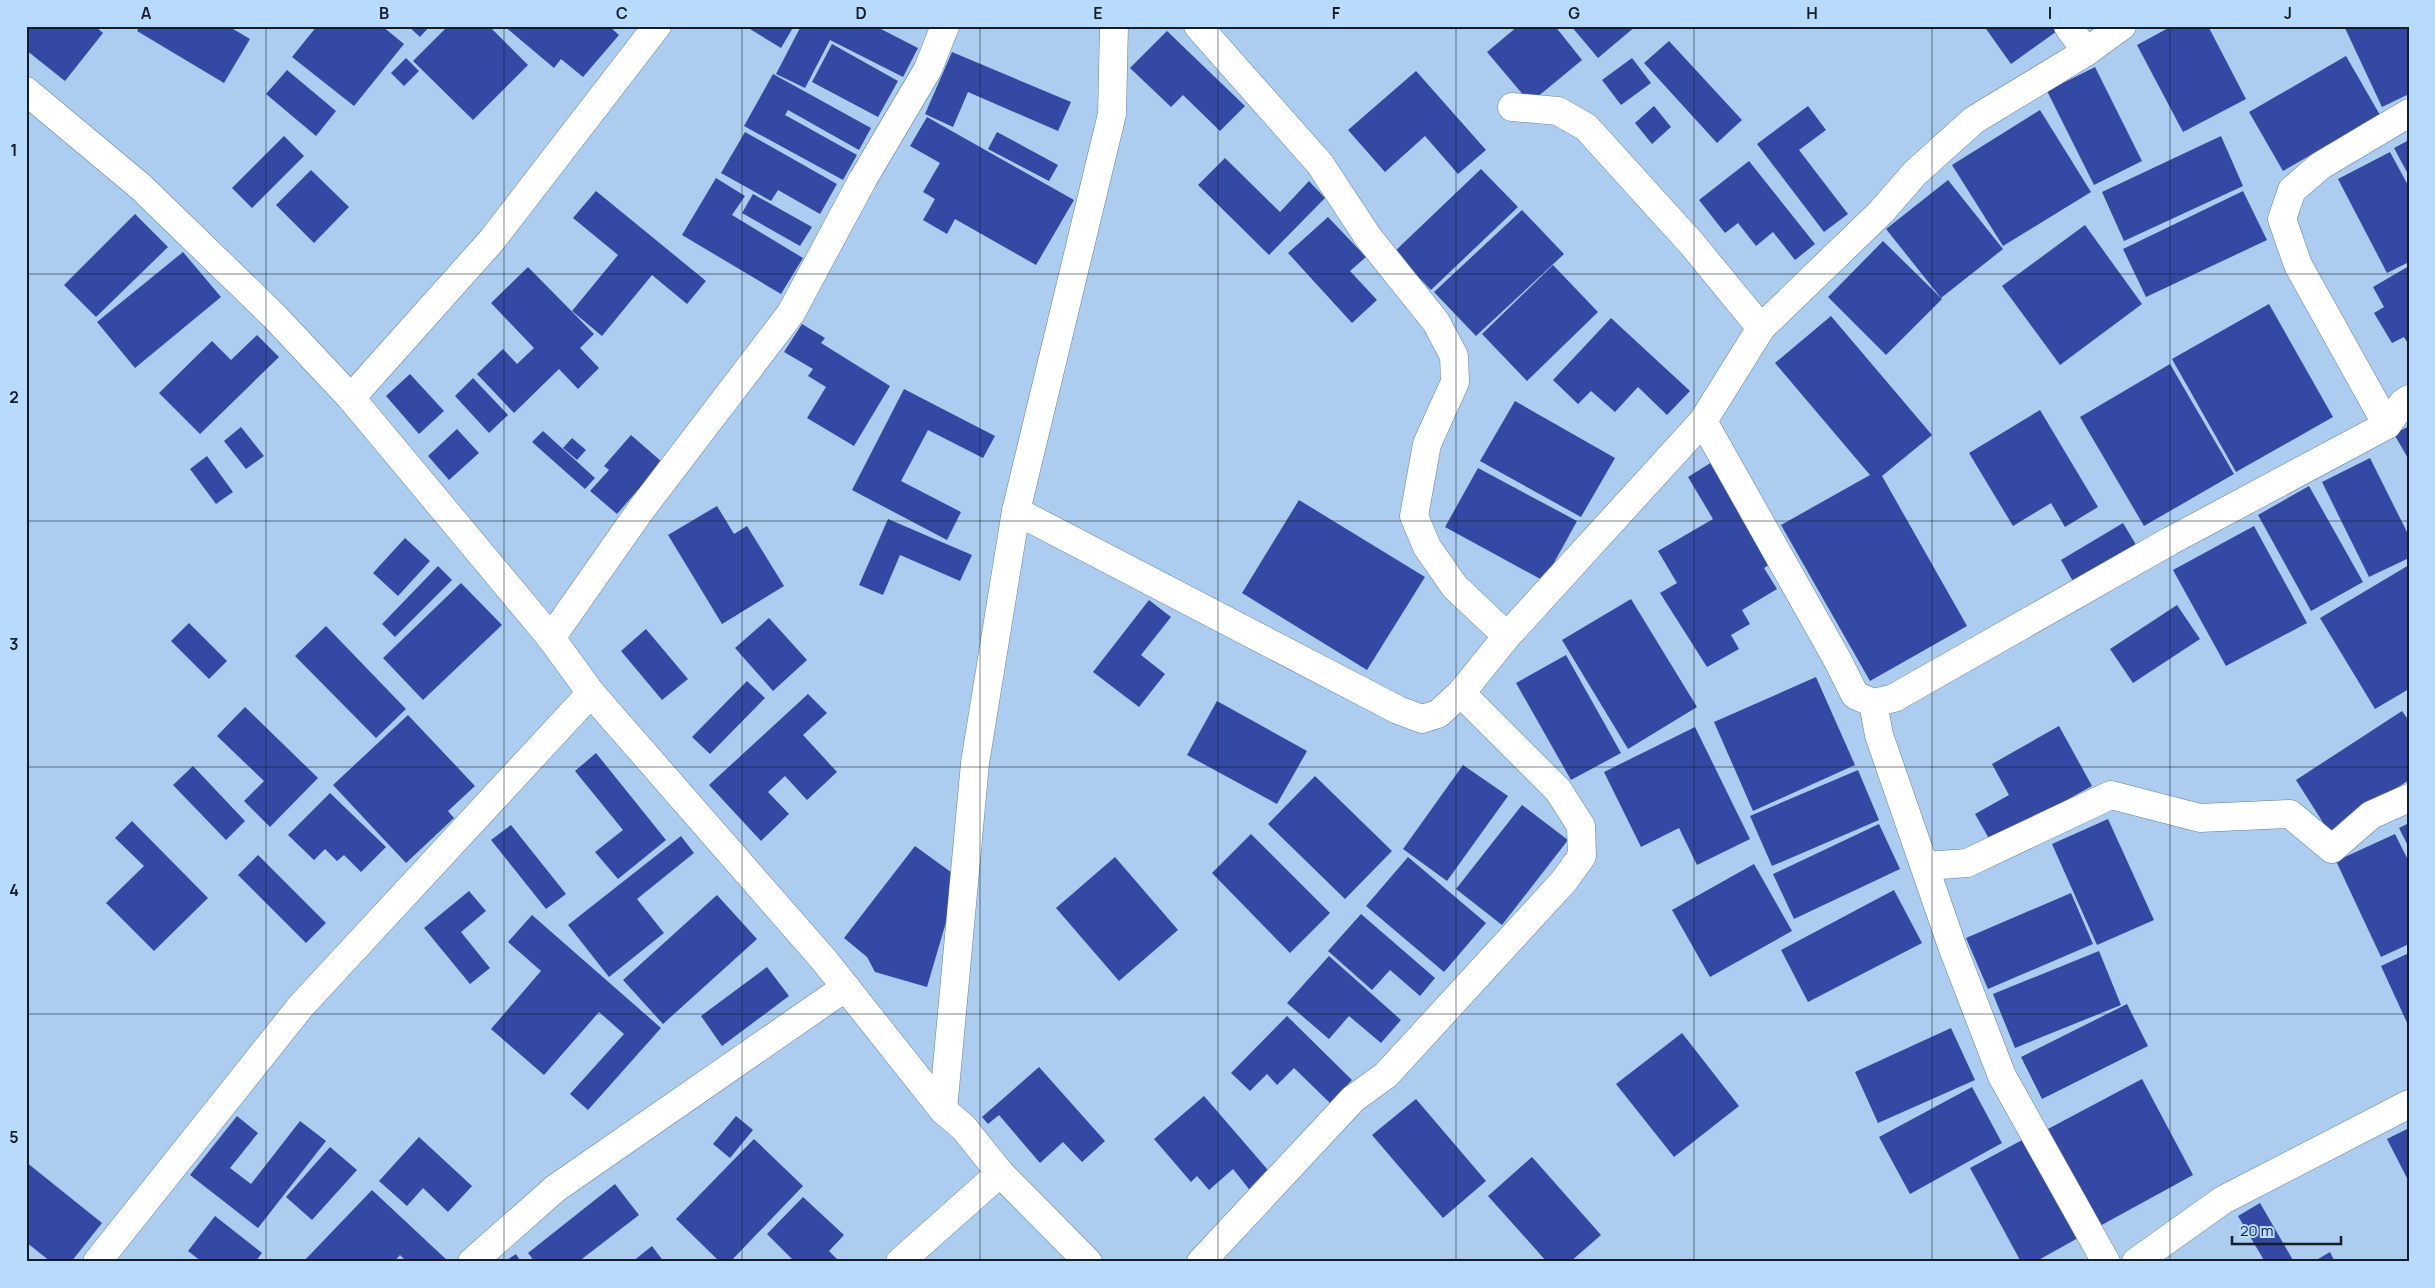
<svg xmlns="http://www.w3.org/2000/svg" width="2435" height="1288" viewBox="0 0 2435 1288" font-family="Manrope,sans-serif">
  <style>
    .building { fill: #3449a3 }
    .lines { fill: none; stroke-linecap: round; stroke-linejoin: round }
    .minor-casing { stroke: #6281a1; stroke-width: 29 }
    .minor { stroke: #fff; stroke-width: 28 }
    .grid { fill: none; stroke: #121f2b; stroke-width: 1; stroke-opacity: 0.55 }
    .neatline { fill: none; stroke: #121f2b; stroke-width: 2 }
    .grid-label { font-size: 16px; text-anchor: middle; font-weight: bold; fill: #121f2b }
  </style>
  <rect width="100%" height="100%" fill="#accdef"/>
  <g class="building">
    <path d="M 26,26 L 95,26 L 103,33 L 65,81 L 26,50 Z"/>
    <path d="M 140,26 L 228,26 L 250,39 L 224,83 L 137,31 Z"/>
    <path d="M 317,26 L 382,26 L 404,44 L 354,106 L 292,57 Z"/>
    <path d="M 408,26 L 430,26 L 420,37 Z"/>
    <path d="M 448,26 L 489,26 L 528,65 L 473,120 L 413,61 Z"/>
    <path d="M 504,26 L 609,26 L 619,35 L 583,77 L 561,59 L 554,68 Z"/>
    <path d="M 745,26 L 794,26 L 781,48 Z"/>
    <path d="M 801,26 L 875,26 L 918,48 L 903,77 L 830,40 L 805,88 L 776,74 Z"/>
    <path d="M 1518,26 L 1555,26 L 1582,60 L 1530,103 L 1487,52 Z"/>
    <path d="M 1571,26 L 1636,26 L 1598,58 Z"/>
    <path d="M 1984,26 L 2058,26 L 2060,29 L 2011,64 Z"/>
    <path d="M 2172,26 L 2208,26 L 2246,99 L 2183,132 L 2137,45 Z"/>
    <path d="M 2344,26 L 2409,26 L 2409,94 L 2382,107 Z"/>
    <path d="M 1167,31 L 1245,106 L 1220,131 L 1183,95 L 1171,107 L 1130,68 Z"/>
    <path d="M 1669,41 L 1742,120 L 1717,143 L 1644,63 Z"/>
    <path d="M 832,44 L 898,81 L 878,117 L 812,82 Z"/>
    <path d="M 952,52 L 1071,102 L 1058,131 L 968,92 L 953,127 L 925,114 Z"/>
    <path d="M 2346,56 L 2380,115 L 2283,171 L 2249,112 Z"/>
    <path d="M 406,58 L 419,71 L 404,86 L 391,73 Z"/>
    <path d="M 1632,58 L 1651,83 L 1621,105 L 1602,80 Z"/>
    <path d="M 2095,67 L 2142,161 L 2094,185 L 2047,91 Z"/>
    <path d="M 287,70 L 336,111 L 316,136 L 266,94 Z"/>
    <path d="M 1416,71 L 1486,150 L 1458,174 L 1425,136 L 1385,172 L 1348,130 Z"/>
    <path d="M 773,74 L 871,128 L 859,150 L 788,110 L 785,115 L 857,155 L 843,180 L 744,126 Z"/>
    <path d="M 1654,106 L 1671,127 L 1652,144 L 1635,123 Z"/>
    <path d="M 1808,106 L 1826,130 L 1799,150 L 1848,214 L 1824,232 L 1757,144 Z"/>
    <path d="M 2040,110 L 2091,192 L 2003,246 L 1952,165 Z"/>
    <path d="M 927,117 L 1074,200 L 1036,265 L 955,219 L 947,234 L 923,220 L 935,199 L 923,192 L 940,163 L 910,146 Z"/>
    <path d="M 745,132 L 837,184 L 820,214 L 778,190 L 771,201 L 721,173 Z"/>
    <path d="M 997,132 L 1058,165 L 1049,181 L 988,149 Z"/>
    <path d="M 284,136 L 304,156 L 252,208 L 232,188 Z"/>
    <path d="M 2221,136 L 2243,186 L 2124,241 L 2102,192 Z"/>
    <path d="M 2409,140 L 2409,176 L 2394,148 Z"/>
    <path d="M 2390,152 L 2409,187 L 2409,262 L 2387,273 L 2338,179 Z"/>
    <path d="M 1225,158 L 1280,212 L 1309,181 L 1325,198 L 1269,255 L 1198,185 Z"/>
    <path d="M 1749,161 L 1815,244 L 1795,260 L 1773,232 L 1756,246 L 1738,223 L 1725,233 L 1699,200 Z"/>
    <path d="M 1481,169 L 1518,207 L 1431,290 L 1394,252 Z"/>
    <path d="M 311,170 L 349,207 L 314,243 L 276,205 Z"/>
    <path d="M 716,178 L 745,196 L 732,215 L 803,258 L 781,294 L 682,235 Z"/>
    <path d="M 1948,180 L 2003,249 L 1941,298 L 1886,229 Z"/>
    <path d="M 596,191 L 706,281 L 687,304 L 652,275 L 602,336 L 572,311 L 618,255 L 573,218 Z"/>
    <path d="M 2243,191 L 2267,240 L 2146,297 L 2123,249 Z"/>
    <path d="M 753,194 L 812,227 L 800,246 L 742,213 Z"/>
    <path d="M 1522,210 L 1564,254 L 1476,336 L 1434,292 Z"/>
    <path d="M 135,214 L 168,247 L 96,317 L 64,285 Z"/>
    <path d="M 1328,217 L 1366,257 L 1350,271 L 1377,300 L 1352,323 L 1288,253 Z"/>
    <path d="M 2085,225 L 2142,304 L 2060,365 L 2002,286 Z"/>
    <path d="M 1883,241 L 1942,299 L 1886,355 L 1828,297 Z"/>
    <path d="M 183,252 L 221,297 L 135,368 L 97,322 Z"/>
    <path d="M 1553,265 L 1598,312 L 1527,381 L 1482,334 Z"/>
    <path d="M 2409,266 L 2409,345 L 2404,337 L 2392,343 L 2374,313 L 2384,307 L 2373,287 Z"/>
    <path d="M 528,267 L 594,334 L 580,348 L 599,368 L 578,389 L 559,369 L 514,413 L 477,374 L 503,349 L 517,364 L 534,348 L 491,303 Z"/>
    <path d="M 2269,304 L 2333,417 L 2236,472 L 2172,359 Z"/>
    <path d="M 1831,316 L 1932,435 L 1882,476 L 1967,626 L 1870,681 L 1781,525 L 1870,475 L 1775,363 Z"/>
    <path d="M 1611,318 L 1690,391 L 1667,415 L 1638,387 L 1615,412 L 1591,391 L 1578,404 L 1553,380 Z"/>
    <path d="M 802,324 L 825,338 L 821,343 L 890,386 L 854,446 L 807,418 L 826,387 L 808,376 L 813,369 L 784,352 Z"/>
    <path d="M 257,335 L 279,357 L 200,434 L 159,393 L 212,341 L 231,360 Z"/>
    <path d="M 2170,364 L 2234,474 L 2144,526 L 2080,417 Z"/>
    <path d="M 410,374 L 444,411 L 419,434 L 386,396 Z"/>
    <path d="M 473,378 L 508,415 L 489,433 L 455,396 Z"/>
    <path d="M 904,389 L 995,436 L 983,458 L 928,430 L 901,481 L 961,512 L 947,540 L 852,490 Z"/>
    <path d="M 1515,401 L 1615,458 L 1581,517 L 1480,461 Z"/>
    <path d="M 2040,410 L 2098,507 L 2065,527 L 2051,503 L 2013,526 L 1969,453 Z"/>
    <path d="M 2409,426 L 2409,460 L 2394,434 Z"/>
    <path d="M 241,427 L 264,456 L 246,469 L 224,441 Z"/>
    <path d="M 457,429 L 479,453 L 449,480 L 428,456 Z"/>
    <path d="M 543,431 L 595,478 L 585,489 L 532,442 Z"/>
    <path d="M 631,435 L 662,462 L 617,514 L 590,491 L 609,470 L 604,466 Z"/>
    <path d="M 572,438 L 586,450 L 577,460 L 563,448 Z"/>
    <path d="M 207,456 L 233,492 L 216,504 L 190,469 Z"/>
    <path d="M 2370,458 L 2409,536 L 2409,558 L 2369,577 L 2322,482 Z"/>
    <path d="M 1712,462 L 1772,563 L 1764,568 L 1777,589 L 1742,610 L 1750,624 L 1731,635 L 1739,649 L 1707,667 L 1660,593 L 1677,583 L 1658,551 L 1713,519 L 1688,477 Z"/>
    <path d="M 1478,468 L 1577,521 L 1544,581 L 1445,527 Z"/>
    <path d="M 2309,486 L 2363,582 L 2311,611 L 2258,515 Z"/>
    <path d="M 1299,500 L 1425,577 L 1367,670 L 1242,593 Z"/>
    <path d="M 717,506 L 734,534 L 747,526 L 784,586 L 722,624 L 668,535 Z"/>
    <path d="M 888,519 L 972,555 L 960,581 L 900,555 L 883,595 L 859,585 Z"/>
    <path d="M 2123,523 L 2138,548 L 2075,585 L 2061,560 Z"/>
    <path d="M 2254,526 L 2307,623 L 2226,666 L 2173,570 Z"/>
    <path d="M 405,538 L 430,561 L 398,596 L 373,573 Z"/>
    <path d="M 2409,565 L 2409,689 L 2375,709 L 2320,618 Z"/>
    <path d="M 438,566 L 452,580 L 395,637 L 382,624 Z"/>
    <path d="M 461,583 L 502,625 L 423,700 L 383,658 Z"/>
    <path d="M 1631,599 L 1697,707 L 1628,749 L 1562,640 Z"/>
    <path d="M 1149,600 L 1171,617 L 1141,655 L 1165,674 L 1139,707 L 1093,672 Z"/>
    <path d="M 2177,605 L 2200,639 L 2133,683 L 2110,649 Z"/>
    <path d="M 769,618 L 807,660 L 773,691 L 735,648 Z"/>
    <path d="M 189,623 L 227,661 L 209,679 L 171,641 Z"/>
    <path d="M 326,626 L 406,709 L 376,738 L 295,656 Z"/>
    <path d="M 646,629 L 688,679 L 662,700 L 621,651 Z"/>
    <path d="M 1566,655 L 1621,753 L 1571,780 L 1516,683 Z"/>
    <path d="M 1816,677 L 1855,765 L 1753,811 L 1714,722 Z"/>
    <path d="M 747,681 L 765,698 L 710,754 L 692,737 Z"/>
    <path d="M 808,694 L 827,713 L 803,735 L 837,772 L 807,800 L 785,776 L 768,792 L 789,814 L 761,841 L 709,785 Z"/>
    <path d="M 1217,701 L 1307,751 L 1277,804 L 1187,755 Z"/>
    <path d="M 245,707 L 318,778 L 270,827 L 244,801 L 264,781 L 217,736 Z"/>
    <path d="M 2402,711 L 2409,721 L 2409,780 L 2329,832 L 2296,780 Z"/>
    <path d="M 408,715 L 475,786 L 448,811 L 454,818 L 406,863 L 333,785 Z"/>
    <path d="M 2059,726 L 2092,786 L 1991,842 L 1975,814 L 2009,795 L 1992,764 Z"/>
    <path d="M 1695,727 L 1750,839 L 1697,865 L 1679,828 L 1641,847 L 1604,772 Z"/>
    <path d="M 596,753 L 666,840 L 618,879 L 595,852 L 623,830 L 575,771 Z"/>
    <path d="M 1463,765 L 1508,796 L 1447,881 L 1403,849 Z"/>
    <path d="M 193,766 L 245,821 L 226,840 L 173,785 Z"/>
    <path d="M 1858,770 L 1879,820 L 1772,866 L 1750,816 Z"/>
    <path d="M 1315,776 L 1392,851 L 1345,899 L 1268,824 Z"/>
    <path d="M 330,793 L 386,847 L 361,872 L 344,855 L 337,861 L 325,849 L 314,860 L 288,835 Z"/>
    <path d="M 1522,805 L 1568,840 L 1502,925 L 1456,889 Z"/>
    <path d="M 2108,819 L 2154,920 L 2097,945 L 2052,844 Z"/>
    <path d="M 132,821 L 208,898 L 154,951 L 106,903 L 144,866 L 115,838 Z"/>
    <path d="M 2409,823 L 2409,848 L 2399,828 Z"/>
    <path d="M 1879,824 L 1900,869 L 1794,919 L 1773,874 Z"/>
    <path d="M 511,825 L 566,894 L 546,909 L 491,840 Z"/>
    <path d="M 1251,834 L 1330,913 L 1290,953 L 1212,873 Z"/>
    <path d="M 2395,834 L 2409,862 L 2409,944 L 2381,957 L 2336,861 Z"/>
    <path d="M 681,836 L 694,853 L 637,899 L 664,933 L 609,977 L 568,925 Z"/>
    <path d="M 915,846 L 959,878 L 927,987 L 875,972 L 867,957 L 844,938 Z"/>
    <path d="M 258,855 L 326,923 L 306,943 L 238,875 Z"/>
    <path d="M 1115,857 L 1178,930 L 1119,981 L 1056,908 Z"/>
    <path d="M 1408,857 L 1486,923 L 1444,972 L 1366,906 Z"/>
    <path d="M 1754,864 L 1792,931 L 1710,977 L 1672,910 Z"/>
    <path d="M 1894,890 L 1922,943 L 1808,1002 L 1781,950 Z"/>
    <path d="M 469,891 L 486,911 L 461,932 L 490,968 L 470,984 L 424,928 Z"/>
    <path d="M 2071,893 L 2093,944 L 1988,989 L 1966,938 Z"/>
    <path d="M 717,895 L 757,939 L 663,1024 L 623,980 Z"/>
    <path d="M 1361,914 L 1435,978 L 1420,996 L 1390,970 L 1372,990 L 1328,951 Z"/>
    <path d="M 532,915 L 661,1028 L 588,1110 L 570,1094 L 624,1034 L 599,1012 L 544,1075 L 491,1029 L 541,971 L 508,942 Z"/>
    <path d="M 2099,951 L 2121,1005 L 2015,1048 L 1993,994 Z"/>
    <path d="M 2409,953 L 2409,1027 L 2381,966 Z"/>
    <path d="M 1329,956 L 1401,1020 L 1381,1043 L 1349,1016 L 1329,1039 L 1287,1003 Z"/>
    <path d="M 767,967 L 789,996 L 722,1046 L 701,1016 Z"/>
    <path d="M 2127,1004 L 2148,1046 L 2042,1099 L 2021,1057 Z"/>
    <path d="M 1287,1016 L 1352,1080 L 1330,1103 L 1294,1068 L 1277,1085 L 1267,1074 L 1250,1091 L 1231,1073 Z"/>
    <path d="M 1951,1028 L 1975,1080 L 1878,1123 L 1855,1072 Z"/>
    <path d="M 1682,1033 L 1739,1106 L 1674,1157 L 1616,1084 Z"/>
    <path d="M 1039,1067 L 1105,1141 L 1082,1162 L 1063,1142 L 1040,1163 L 999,1115 L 988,1124 L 982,1117 Z"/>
    <path d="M 2142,1079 L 2193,1175 L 2098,1227 L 2046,1130 Z"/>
    <path d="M 1972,1087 L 2002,1143 L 1910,1194 L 1879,1137 Z"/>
    <path d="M 1204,1096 L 1273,1176 L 1253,1194 L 1233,1169 L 1209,1190 L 1197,1176 L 1191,1182 L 1154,1139 Z"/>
    <path d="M 1416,1099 L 1486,1181 L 1443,1218 L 1372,1135 Z"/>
    <path d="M 237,1116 L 258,1133 L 230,1168 L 251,1184 L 300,1121 L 326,1141 L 258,1228 L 190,1175 Z"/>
    <path d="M 736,1116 L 753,1130 L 730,1158 L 713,1144 Z"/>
    <path d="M 2409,1128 L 2409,1182 L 2387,1139 Z"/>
    <path d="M 419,1137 L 472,1186 L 448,1212 L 423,1188 L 407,1206 L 379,1181 Z"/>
    <path d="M 754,1139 L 803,1186 L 730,1262 L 720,1262 L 676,1219 Z"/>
    <path d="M 2024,1139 L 2078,1238 L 2035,1262 L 2021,1262 L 1970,1168 Z"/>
    <path d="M 330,1147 L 357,1170 L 312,1220 L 286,1197 Z"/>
    <path d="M 1532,1157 L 1601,1235 L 1570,1262 L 1547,1262 L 1488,1196 Z"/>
    <path d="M 26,1162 L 102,1223 L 71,1262 L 51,1262 L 26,1242 Z"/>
    <path d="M 615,1184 L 639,1215 L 578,1262 L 535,1262 L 528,1253 Z"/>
    <path d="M 372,1190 L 449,1262 L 407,1262 L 400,1255 L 394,1262 L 303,1262 Z"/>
    <path d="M 803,1197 L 844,1235 L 829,1251 L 840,1262 L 795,1262 L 767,1234 Z"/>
    <path d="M 2260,1203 L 2294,1262 L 2265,1262 L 2238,1216 Z"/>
    <path d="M 215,1216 L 262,1253 L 255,1262 L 202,1262 L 188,1251 Z"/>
    <path d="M 652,1246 L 664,1262 L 632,1262 Z"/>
    <path d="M 2330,1252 L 2335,1262 L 2313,1262 Z"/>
    <path d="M 516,1254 L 521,1262 L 504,1262 Z"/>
  </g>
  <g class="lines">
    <g class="minor-casing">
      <g id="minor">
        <path d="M 1198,26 L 1320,164 L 1368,237 L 1436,322 L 1454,356 L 1455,382 L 1427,444 L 1414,516 L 1427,547 L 1455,587 L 1507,636"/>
        <path d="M 2068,26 L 2086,52"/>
        <path d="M 26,91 L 141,187 L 275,317 L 351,398 L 551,638 L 591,693 L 824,960 L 943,1110 L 964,1128 L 1000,1173 L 1088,1262"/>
        <path d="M 1512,107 L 1558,111 L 1586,127 L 1692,244 L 1761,328"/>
        <path d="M 351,398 L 492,240 L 657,26"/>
        <path d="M 1703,421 L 1837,659 L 1855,695 L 1873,703 L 1894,698 L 2170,541 L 2387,425 L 2403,403 L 2409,399"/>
        <path d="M 2387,425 L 2298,265 L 2282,219 L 2292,190 L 2320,166 L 2409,113"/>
        <path d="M 1016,511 L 1398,710 L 1422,719 L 1438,714 L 1461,693 L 1507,636 L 1703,421 L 1761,328 L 1881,212 L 1915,173 L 1974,120 L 2086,52 L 2122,26"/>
        <path d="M 551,638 L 640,511 L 791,313 L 863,179 L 928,69 L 945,26"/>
        <path d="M 1873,703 L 1879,735 L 1952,946 L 2002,1076 L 2106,1262"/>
        <path d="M 1926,866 L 1967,863 L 2111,795 L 2200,818 L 2290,814 L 2332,849 L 2371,815 L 2409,798"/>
        <path d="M 943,1110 L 975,763 L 1016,511 L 1112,114 L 1114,26"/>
        <path d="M 97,1262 L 301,1006 L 591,693"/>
        <path d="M 472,1262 L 556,1188 L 846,987"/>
        <path d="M 900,1262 L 1000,1173"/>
        <path d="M 1201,1262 L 1353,1099 L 1386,1075 L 1564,881 L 1582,856 L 1581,826 L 1558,790 L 1461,693"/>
        <path d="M 2136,1262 L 2223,1200 L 2409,1104"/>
      </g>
    </g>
    <use href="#minor" class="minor"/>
  </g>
  <path class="grid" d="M 266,26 L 266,1262M 504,26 L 504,1262M 742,26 L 742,1262M 980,26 L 980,1262M 1218,26 L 1218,1262M 1456,26 L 1456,1262M 1694,26 L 1694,1262M 1932,26 L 1932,1262M 2170,26 L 2170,1262M 26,274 L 2409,274M 26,521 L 2409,521M 26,767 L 2409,767M 26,1014 L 2409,1014"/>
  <rect width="2435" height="1288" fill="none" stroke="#b8dafd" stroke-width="55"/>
  <path d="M2232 1236v8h109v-8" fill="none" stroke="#121f2b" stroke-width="2.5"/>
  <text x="2240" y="1236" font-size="15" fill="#121f2b" stroke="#b8dafd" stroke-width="4" paint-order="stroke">20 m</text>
  <rect x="28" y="28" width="2380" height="1232" class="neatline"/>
  <g class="grid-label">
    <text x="146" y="19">A</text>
    <text x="384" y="19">B</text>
    <text x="622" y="19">C</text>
    <text x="861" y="19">D</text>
    <text x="1098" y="19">E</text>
    <text x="1336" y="19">F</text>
    <text x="1574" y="19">G</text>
    <text x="1812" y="19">H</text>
    <text x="2050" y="19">I</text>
    <text x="2288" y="19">J</text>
    <text x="14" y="156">1</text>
    <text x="14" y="403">2</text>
    <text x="14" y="650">3</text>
    <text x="14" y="896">4</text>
    <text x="14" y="1143">5</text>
  </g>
</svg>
